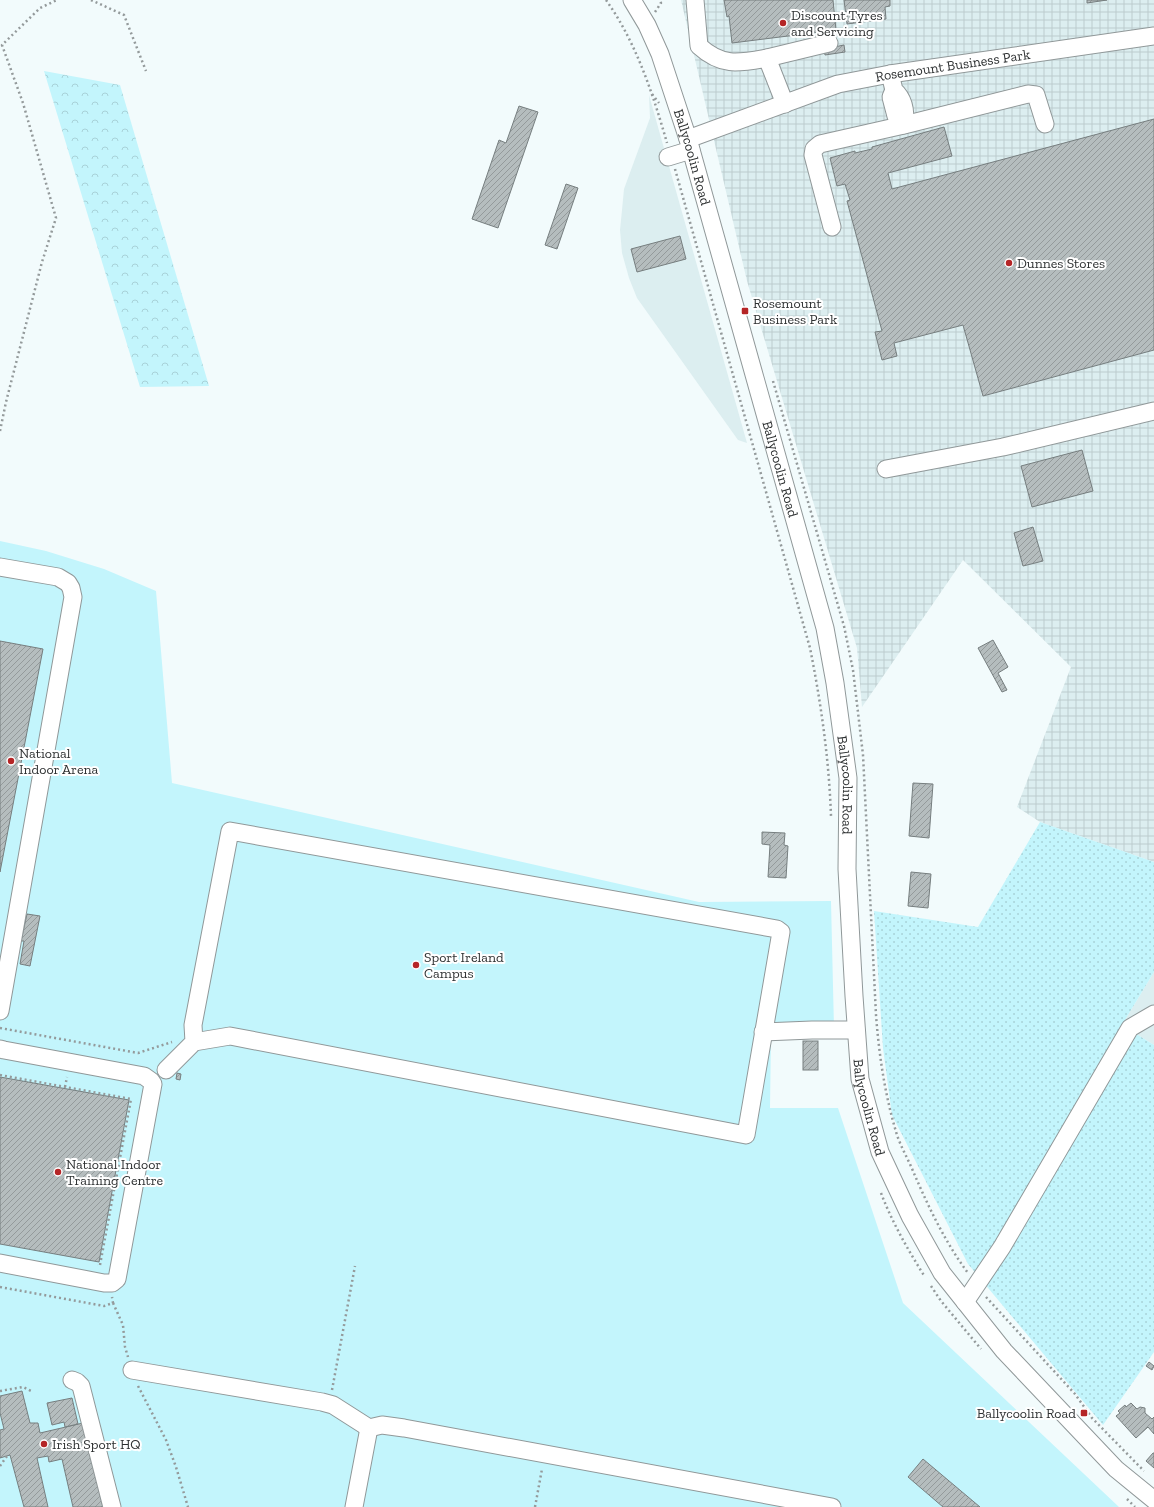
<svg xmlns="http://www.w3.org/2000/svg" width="1154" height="1507" viewBox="0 0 1154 1507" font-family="'Zilla Slab',serif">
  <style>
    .built { fill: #dceef0 }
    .industrial { fill: url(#industrial-grid) }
    .grass { fill: url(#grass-dots) }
    .forest { fill: url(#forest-crowns) }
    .pitch { fill: #c3f5fc }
    .building { fill: url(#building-hatch); stroke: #767e7f }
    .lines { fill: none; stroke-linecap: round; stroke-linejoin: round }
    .minor-casing { stroke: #909899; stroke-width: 19 }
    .path { stroke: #949a9b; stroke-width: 2.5; stroke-dasharray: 2 3; stroke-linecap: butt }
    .minor { stroke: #fff; stroke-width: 17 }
    .poi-dot { fill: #b52526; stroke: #fff; stroke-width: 1.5 }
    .labels { text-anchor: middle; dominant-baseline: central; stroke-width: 4; stroke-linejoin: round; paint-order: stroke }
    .poi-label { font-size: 14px; fill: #2d3031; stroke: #fff; text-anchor: start }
    .street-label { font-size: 14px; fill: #2d3031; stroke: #fff }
  </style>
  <defs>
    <pattern id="industrial-grid" width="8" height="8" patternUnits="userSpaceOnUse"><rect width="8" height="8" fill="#dceef0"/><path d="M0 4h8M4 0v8" fill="none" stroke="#bdccce"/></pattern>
    <pattern id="grass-dots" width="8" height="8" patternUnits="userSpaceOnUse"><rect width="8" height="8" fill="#c3f5fc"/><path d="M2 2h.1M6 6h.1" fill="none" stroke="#a8d2d8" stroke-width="1.8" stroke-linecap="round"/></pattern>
    <pattern id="forest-crowns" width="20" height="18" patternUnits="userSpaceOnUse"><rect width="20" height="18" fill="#c3f5fc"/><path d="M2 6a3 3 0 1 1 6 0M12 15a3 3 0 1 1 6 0" fill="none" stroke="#a8d2d8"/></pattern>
    <pattern id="building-hatch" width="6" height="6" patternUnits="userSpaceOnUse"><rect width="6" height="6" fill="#b5bdbe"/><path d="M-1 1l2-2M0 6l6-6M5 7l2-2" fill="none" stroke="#949a9b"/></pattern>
  </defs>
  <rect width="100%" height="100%" fill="#f2fbfc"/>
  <g class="built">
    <path d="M 649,95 L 747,443 L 738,440 L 637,298 L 629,278 L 622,253 L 620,230 L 622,210 L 624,189 L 650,118 Z"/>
    <path d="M 1154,972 L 1154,1045 L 1122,1025 Z"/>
  </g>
  <path class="industrial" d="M 681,0 L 1154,0 L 1154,862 L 1040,822 L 1017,807 L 1071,667 L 963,560 L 862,707 L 857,648 L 747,281 Z"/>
  <path class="grass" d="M 1040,822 L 1154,862 L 1154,972 L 1122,1025 L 1154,1045 L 1154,1352 L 1103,1425 L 968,1264 L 892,1115 L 883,1048 L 874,911 L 978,927 Z"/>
  <path class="forest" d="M 44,71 L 120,85 L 209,386 L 140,387 Z"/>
  <path class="pitch" d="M 0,541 L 46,551 L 104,569 L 156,591 L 172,783 L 699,902 L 831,901 L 834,1028 L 771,1033 L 770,1108 L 838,1108 L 903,1303 L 1119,1507 L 0,1507 Z"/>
  <g class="building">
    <path d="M 724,0 L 833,0 L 836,30 L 732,43 L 729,16 L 727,17 Z"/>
    <path d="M 844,0 L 890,0 L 890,6 L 885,7 L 886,19 L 847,24 Z"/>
    <path d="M 1087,0 L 1107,0 L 1087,3 Z"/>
    <path d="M 844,45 L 845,52 L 825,55 L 824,49 Z"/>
    <path d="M 519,106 L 538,112 L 498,228 L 472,219 L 499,140 L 506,143 Z"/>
    <path d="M 1154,119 L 1154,350 L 983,396 L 963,325 L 894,343 L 897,356 L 882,360 L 875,332 L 882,331 L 847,201 L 850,200 L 845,184 L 837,186 L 830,158 L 855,151 L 855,153 L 872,149 L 872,147 L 944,127 L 952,156 L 888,173 L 892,189 Z"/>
    <path d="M 566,184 L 578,188 L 557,249 L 545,245 Z"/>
    <path d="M 680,236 L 686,259 L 637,272 L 631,249 Z"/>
    <path d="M 1082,450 L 1093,491 L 1032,507 L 1021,466 Z"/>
    <path d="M 1033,527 L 1043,561 L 1023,566 L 1014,533 Z"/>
    <path d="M 993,640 L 1008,667 L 998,673 L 1007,690 L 1002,692 L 978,648 Z"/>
    <path d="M 0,641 L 43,649 L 0,872 Z"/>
    <path d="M 913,783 L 933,784 L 929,838 L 909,836 Z"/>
    <path d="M 762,832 L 785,833 L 784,845 L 788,846 L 786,878 L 768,877 L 770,845 L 762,844 Z"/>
    <path d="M 911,872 L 931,874 L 928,908 L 908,906 Z"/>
    <path d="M 27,914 L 40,916 L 30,966 L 20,964 L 24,941 L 21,941 Z"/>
    <rect x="803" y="1041" width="15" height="29"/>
    <path d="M 177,1073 L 181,1074 L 180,1080 L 176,1079 Z"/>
    <path d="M 0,1077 L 129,1100 L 99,1262 L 0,1244 Z"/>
    <path d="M 1149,1362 L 1154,1366 L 1152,1370 L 1146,1366 Z"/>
    <path d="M 22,1391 L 30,1423 L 38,1423 L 40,1433 L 83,1423 L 103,1507 L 73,1507 L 62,1459 L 49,1462 L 48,1456 L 37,1458 L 48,1507 L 24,1507 L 10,1455 L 0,1458 L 0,1430 L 4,1429 L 0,1413 L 0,1396 Z"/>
    <path d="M 72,1398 L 78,1424 L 65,1427 L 64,1422 L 52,1425 L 47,1403 Z"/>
    <path d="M 1131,1403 L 1137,1409 L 1140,1407 L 1145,1408 L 1145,1413 L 1152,1419 L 1154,1417 L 1154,1434 L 1148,1427 L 1136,1438 L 1116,1416 L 1120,1413 L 1118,1411 L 1125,1405 L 1126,1407 Z"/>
    <path d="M 1153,1453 L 1154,1453 L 1154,1468 L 1146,1461 Z"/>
    <path d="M 923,1459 L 980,1507 L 943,1507 L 908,1477 Z"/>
  </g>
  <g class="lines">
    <g class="minor-casing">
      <g id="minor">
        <path id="s1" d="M 632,0 L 647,25 L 660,54 L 688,139 L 825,628 L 835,683 L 848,778 L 847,869 L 854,996 L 860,1079 L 880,1152 L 910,1216 L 942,1273 L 1004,1351 L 1116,1469 L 1154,1500"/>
        <path d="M 695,0 L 699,46 C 722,67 739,63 767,58 L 785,104"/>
        <path d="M 767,58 L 829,43"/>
        <path d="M 890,74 L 894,90 L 891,97 L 896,116 L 904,125 C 906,112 904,99 894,90"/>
        <path id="s2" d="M 688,139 L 838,84 L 890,74 L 1154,36"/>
        <path d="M 668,157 L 691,150"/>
        <path d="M 832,227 L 813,155 L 814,149 L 820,144 L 904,125 L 1028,94 L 1036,95 L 1045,124"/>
        <path d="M 886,469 L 1003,447 L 1154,411"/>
        <path d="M 0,567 L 58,577 L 68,583 L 71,588 L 73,597 L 0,1011"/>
        <path d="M 763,1032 L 812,1030 L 856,1030"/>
        <path d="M 0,1049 L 4,1050 L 144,1076 L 151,1081 L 153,1084 L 117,1279 L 112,1283 L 104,1283 L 0,1263"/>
        <path d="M 166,1070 L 194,1042 L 230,1036 L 746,1135 L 781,932 L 777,929 L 230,831 L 193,1025 L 194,1042"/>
        <path d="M 965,1302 L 1002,1247 L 1130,1028 L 1154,1014"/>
        <path d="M 132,1370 L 322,1402 L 333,1405 L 369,1428 L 382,1425 L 404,1428 L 832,1507"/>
        <path d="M 72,1380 L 77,1382 L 81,1386 L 112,1507"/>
        <path d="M 354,1507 L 369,1428"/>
      </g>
    </g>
    <g class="path">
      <path d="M 91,0 L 124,15 L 146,71"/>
      <path d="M 606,0 C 636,42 653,94 667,143"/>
      <path d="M 655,12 L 661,3 L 659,0"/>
      <path d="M 652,94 L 659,103"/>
      <path d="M 675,169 L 810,648 C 821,703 829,759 831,816"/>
      <path d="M 773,381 L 844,626 L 853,670 L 863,755 L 876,1015 C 879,1055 885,1096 897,1135 C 901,1147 908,1159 913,1171 C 928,1206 945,1242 968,1273"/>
      <path d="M 0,431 L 6,402 L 42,262 L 56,218 L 23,103 L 2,45 L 40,8 L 57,0"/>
      <path d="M 0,1028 L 138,1053 L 172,1042"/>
      <path d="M 0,1075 L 131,1099 L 100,1265 L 97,1265"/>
      <path d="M 65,1087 L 67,1077"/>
      <path d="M 881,1193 C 892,1222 908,1250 925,1277"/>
      <path d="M 931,1286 L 941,1301 L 981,1349"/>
      <path d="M 0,1287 L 104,1306 L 113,1303 L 112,1297"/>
      <path d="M 986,1297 L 1075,1394 L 1092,1418 L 1144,1471"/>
      <path d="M 113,1303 L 123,1325 L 125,1347 L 128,1357"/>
      <path d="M 138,1386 L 166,1440 L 176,1467 L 188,1507"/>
      <path d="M 332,1390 L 355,1266"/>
      <path d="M 0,1391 L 23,1387 L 33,1392"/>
      <path d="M 0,1466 L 7,1456"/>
      <path d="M 1127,1499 L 1135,1507"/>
      <path d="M 535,1507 L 542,1469"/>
    </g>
    <use href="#minor" class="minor"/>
  </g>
  <g class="poi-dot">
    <circle cx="783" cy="23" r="4"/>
    <circle cx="1009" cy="263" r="4"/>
    <rect x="741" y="307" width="8" height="8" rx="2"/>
    <circle cx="11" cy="761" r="4"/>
    <circle cx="416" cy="965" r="4"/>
    <circle cx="58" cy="1172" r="4"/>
    <rect x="1080" y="1409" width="8" height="8" rx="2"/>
    <circle cx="44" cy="1444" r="4"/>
  </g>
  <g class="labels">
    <g class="poi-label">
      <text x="791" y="15">Discount Tyres<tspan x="791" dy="16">and Servicing</tspan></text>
      <text x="1017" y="263">Dunnes Stores</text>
      <text x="753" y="303">Rosemount<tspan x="753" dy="16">Business Park</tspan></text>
      <text x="19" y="753">National<tspan x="19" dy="16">Indoor Arena</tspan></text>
      <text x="424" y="957">Sport Ireland<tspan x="424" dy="16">Campus</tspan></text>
      <text x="66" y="1164">National Indoor<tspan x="66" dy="16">Training Centre</tspan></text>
      <text x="1076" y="1413" text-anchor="end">Ballycoolin Road</text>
      <text x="52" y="1444">Irish Sport HQ</text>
    </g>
    <g class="street-label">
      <text stroke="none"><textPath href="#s2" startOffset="276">Rosemount Business Park</textPath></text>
      <text stroke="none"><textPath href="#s1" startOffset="169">Ballycoolin Road</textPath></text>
      <text stroke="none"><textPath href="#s1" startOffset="493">Ballycoolin Road</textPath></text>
      <text stroke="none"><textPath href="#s1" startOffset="817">Ballycoolin Road</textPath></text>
      <text stroke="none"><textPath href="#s1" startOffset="1141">Ballycoolin Road</textPath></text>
    </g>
  </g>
</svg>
